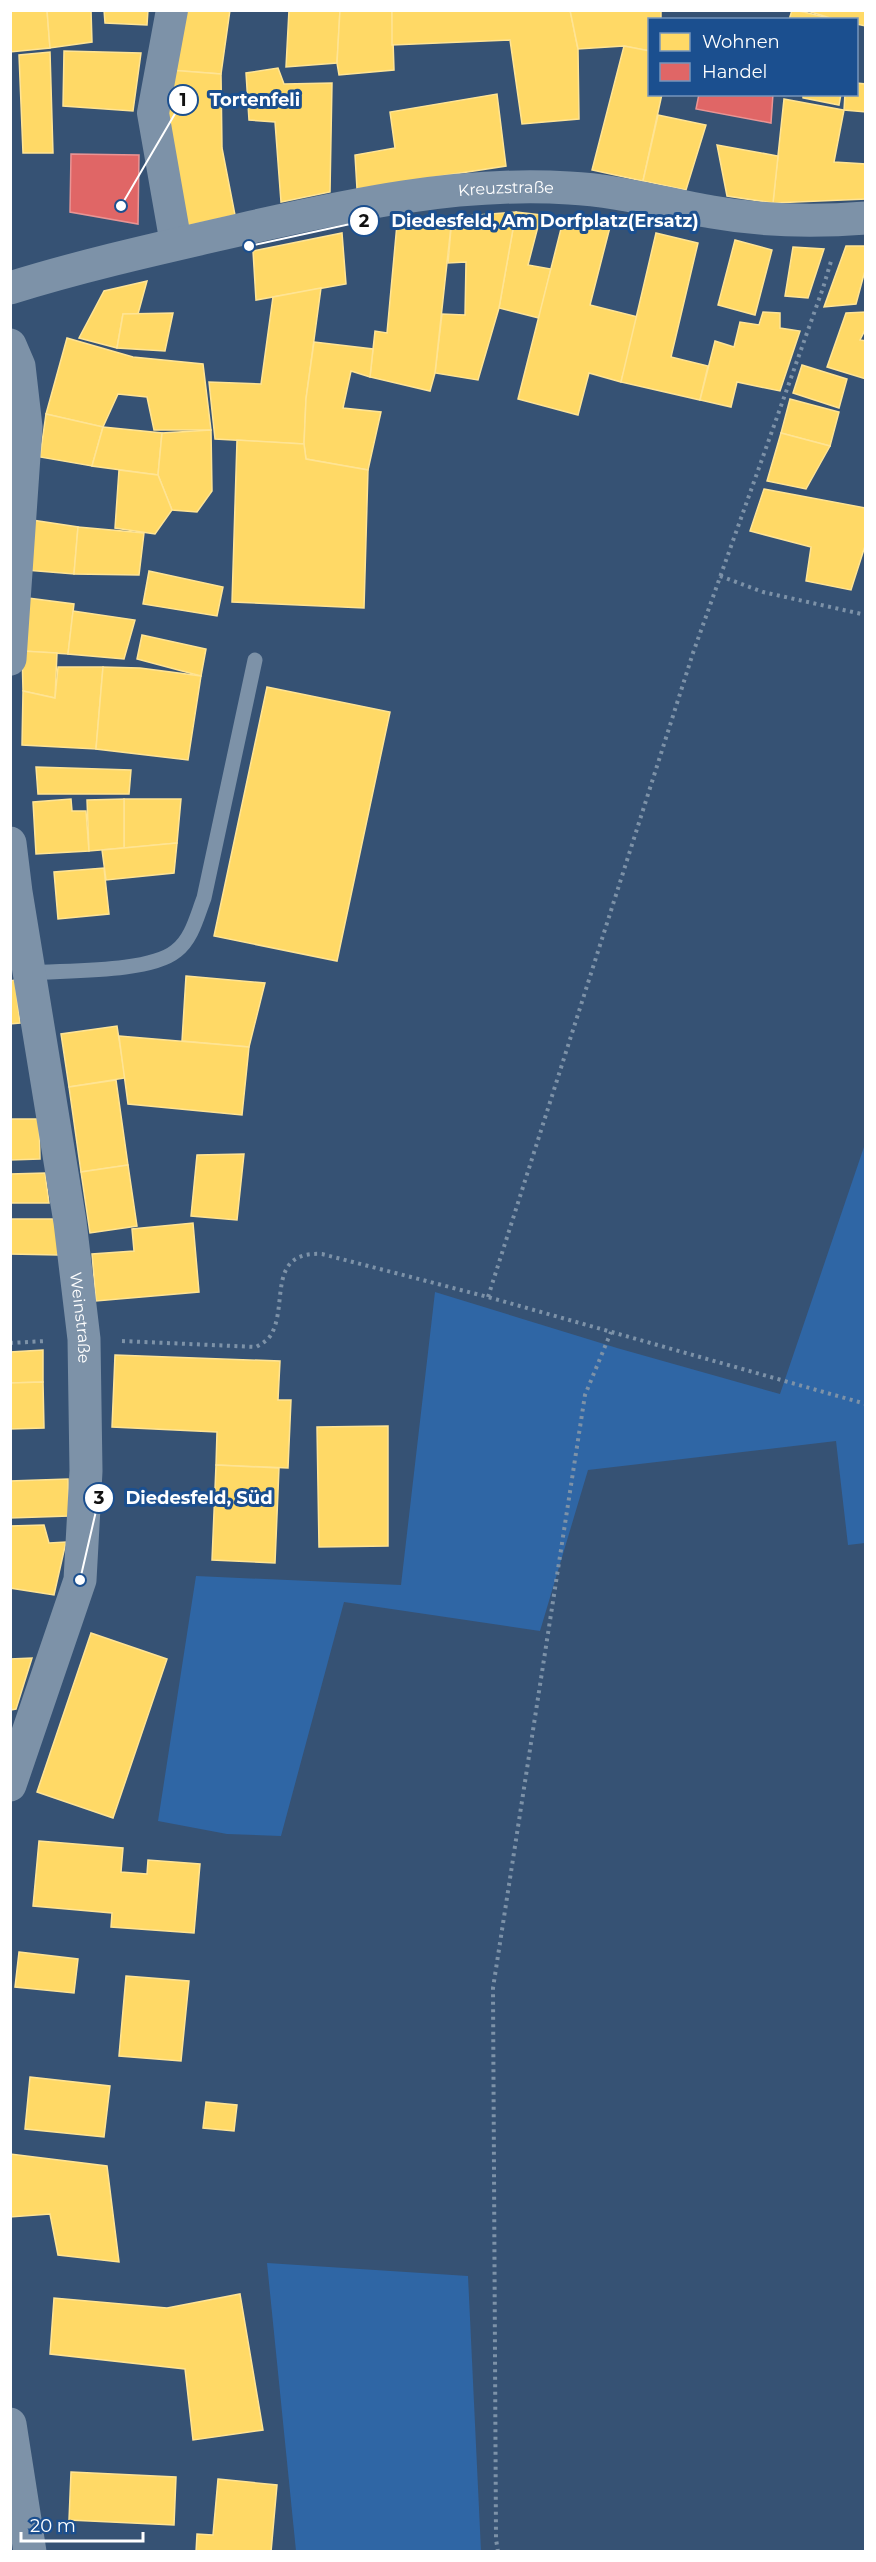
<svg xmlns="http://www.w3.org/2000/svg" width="876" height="2562" viewBox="0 0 876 2562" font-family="Montserrat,sans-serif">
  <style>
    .green { fill: #2f66a5 }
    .homes { fill: #ffd966; stroke: #ffe494; stroke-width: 1.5 }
    .shops { fill: #e06666; stroke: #e99494; stroke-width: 1.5 }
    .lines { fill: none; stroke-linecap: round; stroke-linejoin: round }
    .path { stroke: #7d92a8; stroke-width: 4; stroke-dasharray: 3 4.5; stroke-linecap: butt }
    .service { stroke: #7d92a8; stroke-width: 15 }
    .minor { stroke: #7d92a8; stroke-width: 32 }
    .tertiary { stroke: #7d92a8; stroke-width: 33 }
    .labels { text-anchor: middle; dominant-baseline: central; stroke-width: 6; stroke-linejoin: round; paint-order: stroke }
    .street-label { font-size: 16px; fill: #fff; stroke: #1b4f8f }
    .leader { fill: none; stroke: #fff; stroke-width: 2 }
    .callout-dot { fill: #fff; stroke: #1b4f8f; stroke-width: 2 }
    .mark-label { font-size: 18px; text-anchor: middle; font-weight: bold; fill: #111 }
    .callout-label { font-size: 18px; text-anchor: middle; font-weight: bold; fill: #fff; stroke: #1b4f8f; stroke-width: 6; stroke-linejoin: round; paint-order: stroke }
  </style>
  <rect width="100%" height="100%" fill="#365274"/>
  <g class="green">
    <path d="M 865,1144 L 865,1543 L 848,1545 L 836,1441 L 588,1470 L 540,1631 L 344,1602 L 281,1836 L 227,1834 L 158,1821 L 196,1576 L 401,1585 L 435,1292 L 617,1348 L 780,1394 Z"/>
    <path d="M 267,2263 L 468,2276 L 481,2551 L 296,2551 Z"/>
  </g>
  <g class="homes">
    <path d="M 10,10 L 47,10 L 50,48 L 10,52 Z"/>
    <path d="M 47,10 L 91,10 L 92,42 L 50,48 Z"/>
    <path d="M 104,10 L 148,10 L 147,25 L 105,23 Z"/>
    <path d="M 177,10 L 230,10 L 221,74 L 169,70 Z"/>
    <path d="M 289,10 L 340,10 L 337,63 L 286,67 Z"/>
    <path d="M 340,10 L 392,10 L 394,70 L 339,75 L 337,63 Z"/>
    <path d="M 392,10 L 570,10 L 578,49 L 579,119 L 522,124 L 510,40 L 392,45 Z"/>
    <path d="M 570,10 L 661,10 L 661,20 L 650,20 L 650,51 L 624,46 L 578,49 Z"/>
    <path d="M 792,10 L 804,12 L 837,20 L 789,20 Z"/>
    <path d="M 804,10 L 866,10 L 866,26 L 856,24 L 856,20 L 837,20 Z"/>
    <path d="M 624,46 L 650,51 L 650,94 L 662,94 L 643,181 L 592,170 Z"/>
    <path d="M 64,51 L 141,53 L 133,111 L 63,106 Z"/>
    <path d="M 50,52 L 53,153 L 23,153 L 19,55 Z"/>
    <path d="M 278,68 L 284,84 L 332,83 L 330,192 L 281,202 L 275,122 L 249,120 L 246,73 Z"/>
    <path d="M 169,70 L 221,74 L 222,148 L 235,215 L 182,227 L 160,116 Z"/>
    <path d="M 856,83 L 866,84 L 866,112 L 844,110 L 845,94 L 856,94 Z"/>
    <path d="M 497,94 L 506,166 L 357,189 L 355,155 L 395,148 L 390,112 Z"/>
    <path d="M 803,94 L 841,94 L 839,105 L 803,98 Z"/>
    <path d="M 784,99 L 844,110 L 834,162 L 866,164 L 866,199 L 773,203 Z"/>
    <path d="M 658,115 L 706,125 L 686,190 L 643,181 Z"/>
    <path d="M 717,145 L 778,156 L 773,203 L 727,196 Z"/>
    <path d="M 516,212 L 541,215 L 528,265 L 551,269 L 539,318 L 499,308 Z"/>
    <path d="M 516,212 L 499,308 L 478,380 L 435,373 L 442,314 L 465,315 L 466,262 L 448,263 L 452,217 Z"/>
    <path d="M 452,217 L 435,373 L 430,391 L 370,377 L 375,331 L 387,333 L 397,224 Z"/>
    <path d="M 564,217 L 610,227 L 590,305 L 638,317 L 621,382 L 589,373 L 578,415 L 518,399 Z"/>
    <path d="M 342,233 L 346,284 L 256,300 L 253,251 Z"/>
    <path d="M 656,233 L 698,243 L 671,357 L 708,366 L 700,400 L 621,382 Z"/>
    <path d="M 735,240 L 772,250 L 755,315 L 718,305 Z"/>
    <path d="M 846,246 L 866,246 L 866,267 L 856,304 L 824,307 Z"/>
    <path d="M 793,247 L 824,249 L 808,298 L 785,296 Z"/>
    <path d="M 147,281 L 138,314 L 123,314 L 117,348 L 79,338 L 104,291 Z"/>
    <path d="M 321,288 L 306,399 L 304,444 L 215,439 L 209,382 L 261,384 L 273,297 Z"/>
    <path d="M 763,312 L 780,313 L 780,328 L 800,331 L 780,391 L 737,382 L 731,407 L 700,400 L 715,341 L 734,347 L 740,322 L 759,325 Z"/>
    <path d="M 866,312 L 866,328 L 860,340 L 866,341 L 866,379 L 827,367 L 846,313 Z"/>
    <path d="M 173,313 L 165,351 L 117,348 L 123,314 Z"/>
    <path d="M 67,338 L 133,357 L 203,364 L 211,430 L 154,430 L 147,397 L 118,394 L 103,427 L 46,414 Z"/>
    <path d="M 314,342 L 373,349 L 370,377 L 351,371 L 343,408 L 381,412 L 368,470 L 306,459 L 304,444 L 306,399 Z"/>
    <path d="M 802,365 L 847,379 L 839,408 L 793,393 Z"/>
    <path d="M 790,399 L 839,412 L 830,446 L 781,433 Z"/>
    <path d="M 46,414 L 103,427 L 92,466 L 40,457 Z"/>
    <path d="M 103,427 L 162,433 L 158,475 L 92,466 Z"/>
    <path d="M 211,430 L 212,491 L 197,512 L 172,510 L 158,475 L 162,433 Z"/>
    <path d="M 781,433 L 830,446 L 806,489 L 767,481 Z"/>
    <path d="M 237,440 L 304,444 L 306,459 L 368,470 L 364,608 L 232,602 Z"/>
    <path d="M 119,470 L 158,475 L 172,510 L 155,534 L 115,528 Z"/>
    <path d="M 764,489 L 866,508 L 866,543 L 851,590 L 806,581 L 811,547 L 750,531 Z"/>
    <path d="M 32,520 L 78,527 L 74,574 L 26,570 Z"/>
    <path d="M 78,527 L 144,533 L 139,575 L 74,574 Z"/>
    <path d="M 149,571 L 223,587 L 217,616 L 143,604 Z"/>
    <path d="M 28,598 L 74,604 L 68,654 L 22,651 Z"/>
    <path d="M 73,611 L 135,620 L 124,659 L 68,654 Z"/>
    <path d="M 142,635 L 206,649 L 201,676 L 137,659 Z"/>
    <path d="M 22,651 L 57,653 L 55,698 L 23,691 Z"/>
    <path d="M 58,667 L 103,667 L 96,749 L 22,745 L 23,691 L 55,698 Z"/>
    <path d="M 103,667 L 140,668 L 201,676 L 188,760 L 96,749 Z"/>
    <path d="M 267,687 L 390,712 L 337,961 L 214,936 Z"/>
    <path d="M 36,767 L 131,770 L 129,794 L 38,794 Z"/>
    <path d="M 71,799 L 72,811 L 86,811 L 89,851 L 36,854 L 33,802 Z"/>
    <path d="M 124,799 L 181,799 L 177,843 L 124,848 Z"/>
    <path d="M 124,799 L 124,848 L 89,851 L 87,800 Z"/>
    <path d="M 177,843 L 174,873 L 106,880 L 102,850 Z"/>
    <path d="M 104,868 L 109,914 L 58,919 L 54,872 Z"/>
    <path d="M 186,976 L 265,983 L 249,1047 L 182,1041 Z"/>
    <path d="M 15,980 L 20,1023 L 10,1024 L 10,981 Z"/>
    <path d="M 117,1026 L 125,1078 L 69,1087 L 61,1034 Z"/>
    <path d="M 119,1036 L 249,1047 L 242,1115 L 128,1104 Z"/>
    <path d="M 116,1080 L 128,1165 L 81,1172 L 69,1087 Z"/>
    <path d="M 10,1119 L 39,1119 L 40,1159 L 10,1160 Z"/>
    <path d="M 244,1154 L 237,1220 L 191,1216 L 197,1155 Z"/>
    <path d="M 128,1165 L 137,1226 L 90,1233 L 81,1172 Z"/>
    <path d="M 45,1173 L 49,1203 L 10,1203 L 10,1174 Z"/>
    <path d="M 10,1219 L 58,1219 L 58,1255 L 10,1254 Z"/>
    <path d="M 193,1223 L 199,1292 L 96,1301 L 92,1254 L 134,1251 L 132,1229 Z"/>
    <path d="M 43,1350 L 43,1382 L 10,1383 L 10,1352 Z"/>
    <path d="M 115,1355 L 280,1361 L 278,1400 L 291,1400 L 288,1468 L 216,1465 L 217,1432 L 112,1427 Z"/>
    <path d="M 43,1382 L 44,1428 L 10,1429 L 10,1383 Z"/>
    <path d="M 388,1426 L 388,1546 L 319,1547 L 317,1427 Z"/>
    <path d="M 216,1465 L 279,1468 L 275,1563 L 212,1560 Z"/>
    <path d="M 68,1479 L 69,1516 L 10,1518 L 10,1481 Z"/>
    <path d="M 44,1525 L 49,1543 L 66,1542 L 54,1595 L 10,1588 L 10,1526 Z"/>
    <path d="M 91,1633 L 167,1659 L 113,1818 L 37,1792 Z"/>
    <path d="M 32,1658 L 16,1709 L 10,1710 L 10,1659 Z"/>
    <path d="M 39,1841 L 123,1848 L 121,1872 L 147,1874 L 148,1860 L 200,1864 L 194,1933 L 111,1927 L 112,1913 L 33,1906 Z"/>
    <path d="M 19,1952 L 78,1959 L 74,1993 L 15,1987 Z"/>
    <path d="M 126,1976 L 189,1981 L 181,2061 L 119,2056 Z"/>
    <path d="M 30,2077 L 110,2086 L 104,2137 L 25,2129 Z"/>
    <path d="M 206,2102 L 237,2105 L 234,2131 L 203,2128 Z"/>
    <path d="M 10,2154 L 107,2166 L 119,2262 L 58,2255 L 50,2214 L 10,2217 Z"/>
    <path d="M 240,2294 L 263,2430 L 193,2440 L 185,2369 L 50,2354 L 54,2298 L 167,2308 Z"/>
    <path d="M 71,2472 L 176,2477 L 174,2525 L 69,2520 Z"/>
    <path d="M 218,2479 L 277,2485 L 271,2552 L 196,2552 L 197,2534 L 213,2535 Z"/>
  </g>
  <g class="shops">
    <path d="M 699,94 L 773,94 L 771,123 L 696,109 Z"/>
    <path d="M 71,154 L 139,155 L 138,224 L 70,212 Z"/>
  </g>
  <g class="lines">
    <g class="path">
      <path d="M 720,576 L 763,592 L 866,615"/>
      <path d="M 488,1297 L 693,653 L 823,288 L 832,258"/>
      <path d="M 122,1341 L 256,1347 C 263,1343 270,1339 273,1331 C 287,1300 268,1251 322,1254 L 488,1297 L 866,1404"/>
      <path d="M 10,1343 L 46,1341"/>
      <path d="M 498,2552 L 496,2539 L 493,1988 L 585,1395 L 611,1332"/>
    </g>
    <path class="service" d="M 30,973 C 66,970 149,973 176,951 C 192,939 197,916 204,898 L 255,660"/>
    <path class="minor" d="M 172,10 L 153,113 L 176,244"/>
    <g class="tertiary">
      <path id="s1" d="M 10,288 C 87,264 165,247 243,229 C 349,205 459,181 569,188 C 617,190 665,204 712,212 C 762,221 815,222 866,218"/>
      <path d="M 10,345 L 19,366 L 26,427 L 10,659"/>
      <path id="s2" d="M 10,843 L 16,892 L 70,1222 L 84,1339 L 86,1471 L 80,1580 L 10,1785"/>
      <path d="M 10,2424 L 30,2552"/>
    </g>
  </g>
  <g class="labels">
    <g class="street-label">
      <text stroke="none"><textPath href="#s1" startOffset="507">Kreuzstraße</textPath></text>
      <text stroke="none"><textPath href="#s2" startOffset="480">Weinstraße</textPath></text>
    </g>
  </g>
  <path class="leader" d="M121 206L183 100M249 246L364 221M80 1580L99 1498"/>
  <g class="callout-dot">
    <circle cx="121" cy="206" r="6"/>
    <circle cx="249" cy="246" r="6"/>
    <circle cx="80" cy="1580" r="6"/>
    <circle cx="183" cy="100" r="15"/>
    <circle cx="364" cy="221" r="15"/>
    <circle cx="99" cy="1498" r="15"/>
  </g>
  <g class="mark-label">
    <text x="183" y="106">1</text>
    <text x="364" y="227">2</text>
    <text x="99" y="1504">3</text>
  </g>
  <g class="callout-label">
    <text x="255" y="106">Tortenfeli</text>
    <text x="545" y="227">Diedesfeld, Am Dorfplatz(Ersatz)</text>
    <text x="199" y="1504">Diedesfeld, Süd</text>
  </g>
  <rect width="876" height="2562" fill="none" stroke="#ffffff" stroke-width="24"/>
  <rect x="648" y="18" width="210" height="78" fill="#1b4f8f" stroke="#7695bc" stroke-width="1.5"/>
  <rect x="660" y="33" width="30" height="18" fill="#ffd966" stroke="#7695bc" stroke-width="1.5"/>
  <text x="702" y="48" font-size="18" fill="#ffffff">Wohnen</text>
  <rect x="660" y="63" width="30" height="18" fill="#e06666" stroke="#7695bc" stroke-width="1.5"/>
  <text x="702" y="78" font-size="18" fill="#ffffff">Handel</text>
  <path d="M21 2532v9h122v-9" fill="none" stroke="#ffffff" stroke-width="3"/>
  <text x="30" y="2532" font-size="18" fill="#ffffff" stroke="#1b4f8f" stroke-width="4.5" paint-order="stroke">20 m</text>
</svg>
